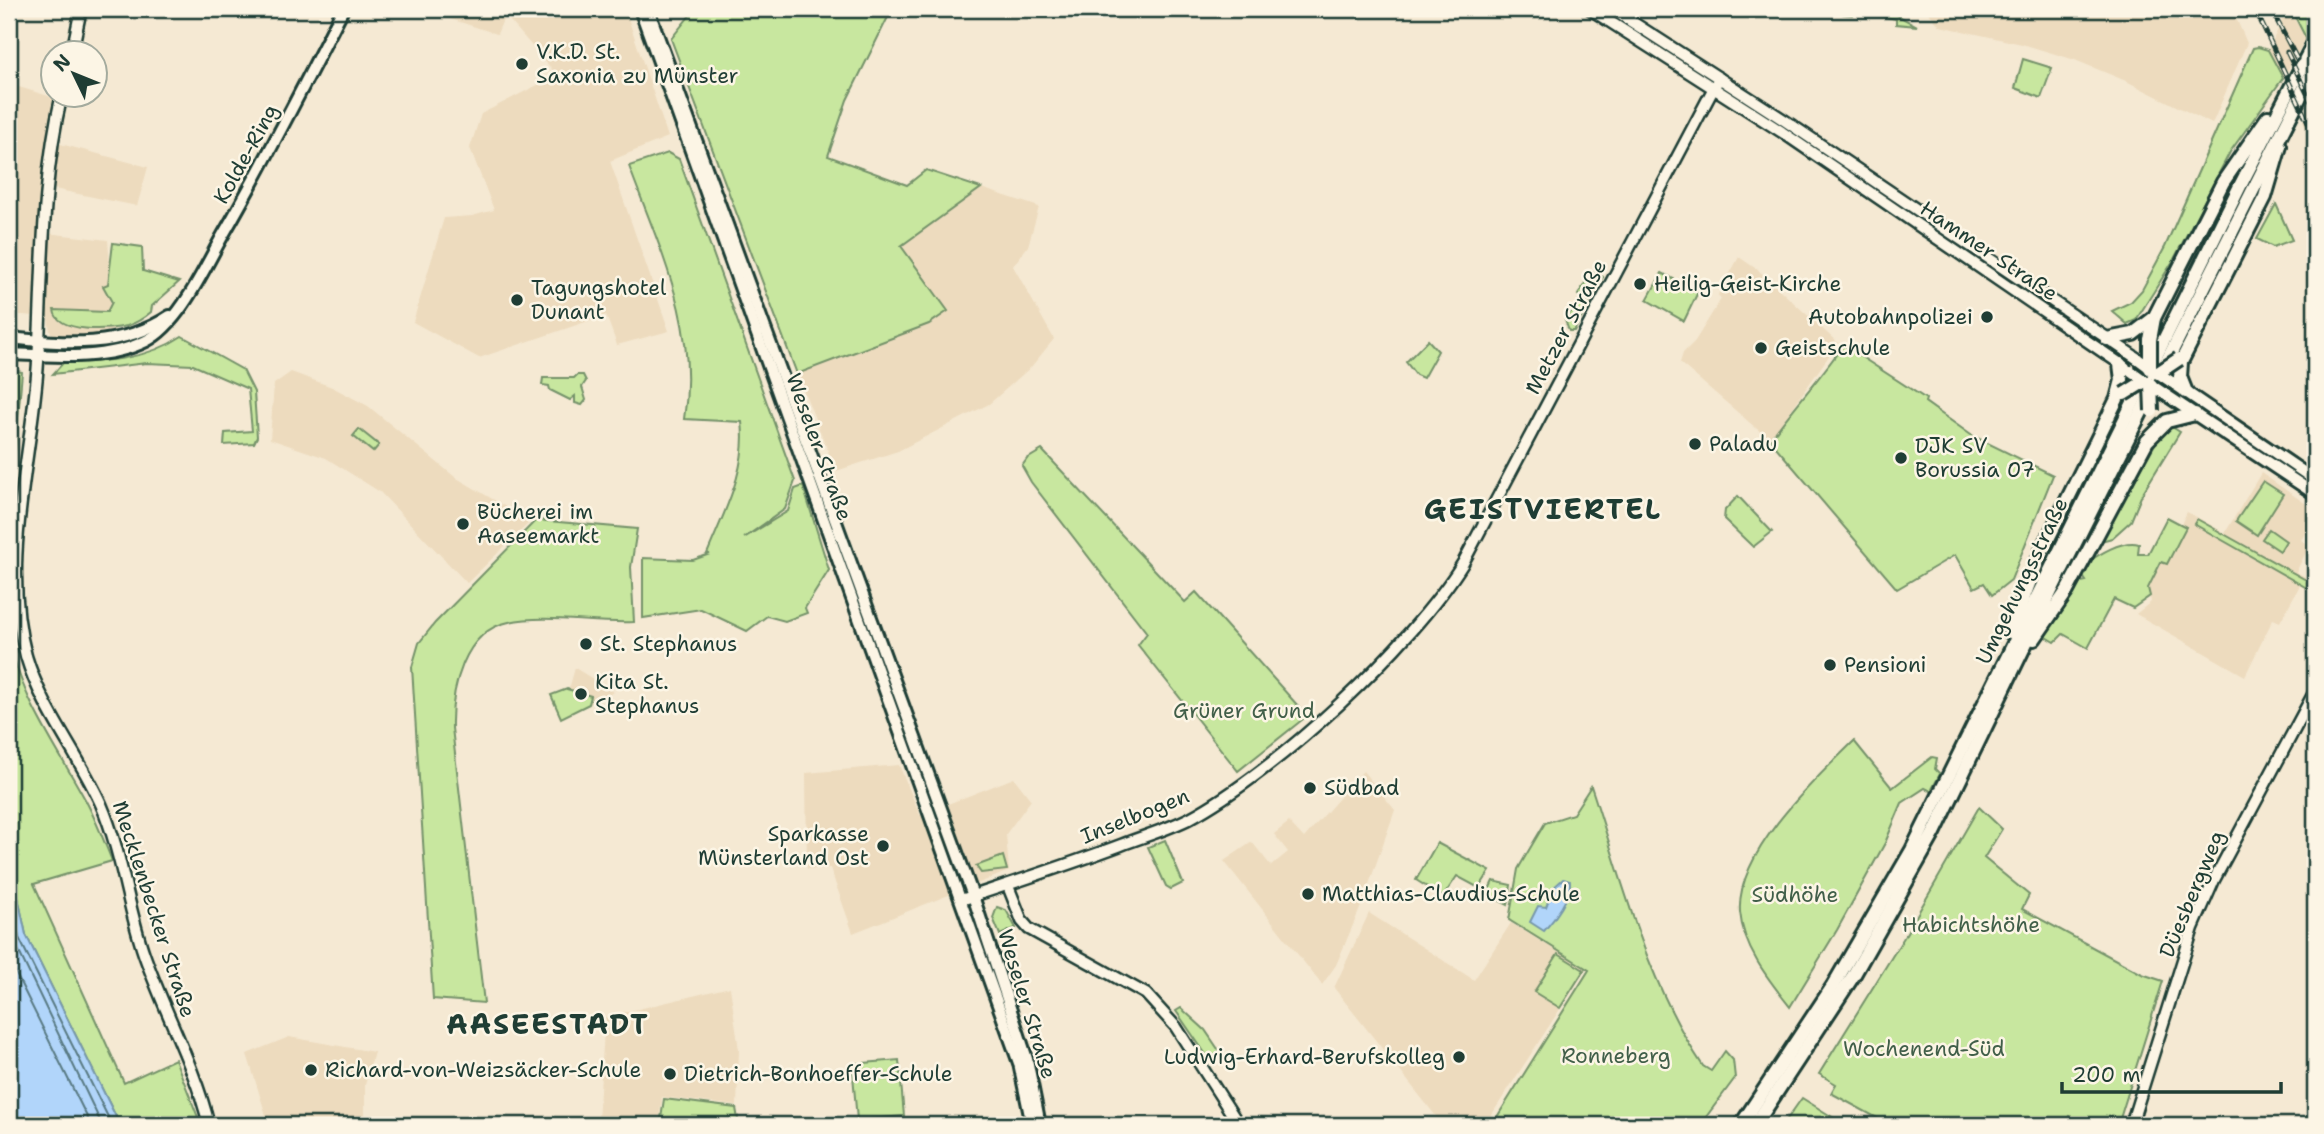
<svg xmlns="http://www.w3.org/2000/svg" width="2324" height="1134" viewBox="0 0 2324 1134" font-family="'Shantell Sans',sans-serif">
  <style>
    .built { fill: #eddbbe }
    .green { fill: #c8e79f; stroke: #74926a; stroke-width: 2 }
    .water { fill: #b1d5fa; stroke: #7798ab; stroke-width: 2 }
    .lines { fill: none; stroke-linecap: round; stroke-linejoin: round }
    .shore { stroke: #597a83; stroke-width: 2 }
    .secondary-casing { stroke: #1f3d34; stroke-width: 15 }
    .primary-casing { stroke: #1f3d34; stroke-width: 16 }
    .highway-casing { stroke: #1f3d34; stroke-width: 18 }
    .secondary { stroke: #fcf5e5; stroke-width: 10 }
    .primary { stroke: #fcf5e5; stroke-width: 10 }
    .highway { stroke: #fcf5e5; stroke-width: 12 }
    .rail-casing { stroke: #1f3d34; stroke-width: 5 }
    .rail { stroke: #fcf5e5; stroke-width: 2.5; stroke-dasharray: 8; stroke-linecap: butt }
    .secondary-bridge-casing { stroke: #1f3d34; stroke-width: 15; stroke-linecap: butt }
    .primary-bridge-casing { stroke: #1f3d34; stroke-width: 16; stroke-linecap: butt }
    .highway-bridge-casing { stroke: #1f3d34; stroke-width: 18; stroke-linecap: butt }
    .secondary-bridge { stroke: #fcf5e5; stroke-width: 10 }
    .primary-bridge { stroke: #fcf5e5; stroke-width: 10 }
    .highway-bridge { stroke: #fcf5e5; stroke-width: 12 }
    .poi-dot { fill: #1f3d34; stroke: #fcf5e5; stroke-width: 2.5 }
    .labels { text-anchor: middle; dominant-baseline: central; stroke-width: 5; stroke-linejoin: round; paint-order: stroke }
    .poi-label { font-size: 21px; fill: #1f3d34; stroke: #fcf5e5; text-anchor: start }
    .street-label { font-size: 21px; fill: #1f3d34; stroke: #fcf5e5 }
    .park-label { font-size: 21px; fill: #415f49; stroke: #fcf5e5 }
    .district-label { font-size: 28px; font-weight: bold; letter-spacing: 2px; fill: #1f3d34; stroke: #fcf5e5 }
  </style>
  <rect width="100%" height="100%" fill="#f5e9d3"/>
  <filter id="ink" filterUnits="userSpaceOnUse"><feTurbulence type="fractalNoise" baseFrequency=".0143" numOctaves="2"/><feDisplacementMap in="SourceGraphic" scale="14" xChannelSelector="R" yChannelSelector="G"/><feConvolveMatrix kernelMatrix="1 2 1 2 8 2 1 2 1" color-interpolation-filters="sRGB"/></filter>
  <g filter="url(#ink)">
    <g class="built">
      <path d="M 9,9 L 17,9 L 14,37 L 9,47 Z"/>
      <path d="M 420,9 L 625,9 L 668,137 L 610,161 L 669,331 L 617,345 L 606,315 L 479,358 L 413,322 L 444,218 L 472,216 L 494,210 L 470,148 L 481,114 L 557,75 L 505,15 L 497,34 Z"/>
      <path d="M 1919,9 L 2232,9 L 2247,43 L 2212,124 L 2126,81 L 2075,60 L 2022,44 L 1940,26 L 1929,13 Z"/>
      <path d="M 2288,9 L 2306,38 L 2283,78 L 2268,50 Z"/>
      <path d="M 9,84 L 55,98 L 49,141 L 148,167 L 137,206 L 54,189 L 46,233 L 108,240 L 115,336 L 54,336 L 50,331 L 48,317 L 9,314 Z"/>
      <path d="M 2315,97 L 2315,146 L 2303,121 Z"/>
      <path d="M 981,188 L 1039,207 L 1028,246 L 1013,266 L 1054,339 L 1031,367 L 989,404 L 898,451 L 836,471 L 797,374 L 929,324 L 948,311 L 901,246 Z"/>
      <path d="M 1739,257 L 1758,270 L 1838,343 L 1770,440 L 1680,363 L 1683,353 L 1695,341 L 1721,299 L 1718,295 Z"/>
      <path d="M 291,372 L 332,387 L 368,406 L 455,477 L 511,510 L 533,519 L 467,583 L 380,492 L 326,458 L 270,439 L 274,384 Z"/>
      <path d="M 2261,473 L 2315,510 L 2315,519 L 2301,540 L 2309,546 L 2296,572 L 2315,582 L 2315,594 L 2300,585 L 2280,622 L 2273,619 L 2245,676 L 2136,614 L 2151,602 L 2148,588 L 2162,561 L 2167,564 L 2186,526 L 2181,524 L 2187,512 L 2225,533 Z"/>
      <path d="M 575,668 L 614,692 L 561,718 L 551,695 L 569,689 Z"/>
      <path d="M 899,765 L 920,815 L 1014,778 L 1031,800 L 1006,834 L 1009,871 L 853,933 L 830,868 L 807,869 L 806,773 Z"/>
      <path d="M 1363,771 L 1395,810 L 1362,904 L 1336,965 L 1322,985 L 1224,861 L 1252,842 L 1271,866 L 1288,852 L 1274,834 L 1289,822 L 1304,838 Z"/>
      <path d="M 1369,913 L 1474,980 L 1511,923 L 1586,969 L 1485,1125 L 1443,1125 L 1334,988 Z"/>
      <path d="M 730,987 L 739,1050 L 737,1106 L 662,1097 L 659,1122 L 598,1120 L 605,1017 Z"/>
      <path d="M 289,1037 L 374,1052 L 365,1085 L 365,1125 L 269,1125 L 247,1054 Z"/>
    </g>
    <g class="green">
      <path d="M 695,9 L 892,9 L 847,100 L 828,156 L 907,185 L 926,170 L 981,188 L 901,246 L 948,311 L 929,324 L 797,374 L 671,39 Z"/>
      <path d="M 1840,9 L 1886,9 L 1917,26 L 1896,24 L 1896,19 L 1853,10 L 1852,15 L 1843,14 Z"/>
      <path d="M 2291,9 L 2315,9 L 2315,21 L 2306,38 Z"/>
      <path d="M 2258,47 L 2268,50 L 2283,78 L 2230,152 L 2173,261 L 2136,320 L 2127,324 L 2112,311 L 2131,302 L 2142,290 L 2165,247 L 2253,48 Z"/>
      <path d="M 2023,59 L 2052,68 L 2041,98 L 2015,88 Z"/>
      <path d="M 668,153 L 679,159 L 795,481 L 785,509 L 744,538 L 788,511 L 795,489 L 803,486 L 829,570 L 805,608 L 807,613 L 785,621 L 767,616 L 747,631 L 701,609 L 643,618 L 643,558 L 693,560 L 710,554 L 707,554 C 724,512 748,469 742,422 L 684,419 C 699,327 660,250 629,166 Z"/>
      <path d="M 2276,204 L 2292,240 L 2273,247 L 2257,239 Z"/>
      <path d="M 113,243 L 142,247 L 143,271 L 179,282 L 152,306 L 151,312 C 144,318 136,323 127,326 C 111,330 57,334 54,310 L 107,312 L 112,302 L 103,286 L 108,284 Z"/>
      <path d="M 1597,271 L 1603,277 L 1593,291 L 1595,293 L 1590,302 L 1578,295 L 1591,273 Z"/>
      <path d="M 1662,273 L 1698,292 L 1684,321 L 1647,300 Z"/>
      <path d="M 1579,301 L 1588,306 L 1574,331 L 1569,331 L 1565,320 Z"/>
      <path d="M 182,336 L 243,370 L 254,392 L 257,437 L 254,443 L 224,445 L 225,433 L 252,431 L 248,389 L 193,365 L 147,363 L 53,374 L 63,363 C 104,362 147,360 182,336 Z"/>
      <path d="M 1428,340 L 1438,351 L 1423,378 L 1416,375 L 1406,362 Z"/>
      <path d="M 1843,345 L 1926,399 L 1925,402 L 1971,435 L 2053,475 L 2011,580 L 1992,595 L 1984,583 L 1974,588 L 1955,555 L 1897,589 L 1770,440 C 1793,407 1820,379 1843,345 Z"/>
      <path d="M 9,369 L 22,372 L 9,520 Z"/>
      <path d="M 577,375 L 583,375 L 586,381 L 582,387 L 586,400 L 582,405 L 575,403 L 575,396 L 570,400 L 550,390 L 549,386 L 542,385 L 543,378 L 574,378 Z"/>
      <path d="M 2169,425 L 2180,432 L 2142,494 L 2131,521 L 2112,538 L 2101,541 L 2160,435 Z"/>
      <path d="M 359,429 L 379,445 L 373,452 L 353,436 Z"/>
      <path d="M 1042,450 L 1185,602 L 1196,592 L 1307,716 L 1238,771 L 1138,645 L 1147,633 L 1031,482 L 1022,466 L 1027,459 Z"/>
      <path d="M 2263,481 L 2283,494 L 2257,535 L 2236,521 Z"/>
      <path d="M 1738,496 L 1772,532 L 1753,547 L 1724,519 L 1725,510 Z"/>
      <path d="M 2167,517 L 2186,527 L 2167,564 L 2161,562 L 2148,588 L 2150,596 L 2133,608 L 2114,599 L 2088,648 L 2063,634 L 2055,642 L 2045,636 L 2081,582 L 2086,581 L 2082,575 L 2083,565 C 2098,555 2122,539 2139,544 L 2138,554 L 2148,554 Z"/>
      <path d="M 2197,519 L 2315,585 L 2314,592 L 2194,524 Z"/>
      <path d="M 536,520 L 637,529 L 631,567 L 634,622 C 594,624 546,614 509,622 C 463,631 451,690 452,728 L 484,1003 L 433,999 L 412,667 L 419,643 L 435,623 Z"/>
      <path d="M 2269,529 L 2286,541 L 2280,551 L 2262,539 Z"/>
      <path d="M 9,633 C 16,692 58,749 86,801 C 96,820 104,841 112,861 L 34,884 L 124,1083 L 175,1059 L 201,1125 L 120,1125 L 26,935 L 9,855 Z"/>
      <path d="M 567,689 L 591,696 L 589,704 L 561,718 L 551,695 Z"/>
      <path d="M 1854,741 L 1892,788 L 1932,757 L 1937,758 L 1935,769 L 1940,774 L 1931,791 L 1925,788 L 1902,803 L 1885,843 L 1837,930 L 1790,1007 C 1768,979 1743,948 1740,912 C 1736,853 1814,780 1854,741 Z"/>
      <path d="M 1591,786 C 1623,882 1646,981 1703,1066 L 1711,1071 L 1725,1051 L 1733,1060 L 1735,1078 L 1700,1125 L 1492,1125 L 1589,970 L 1509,920 L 1518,869 L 1529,850 L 1545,823 L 1573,814 Z"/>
      <path d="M 1979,807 L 2002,829 L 1984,858 L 2029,895 L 2022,909 L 2142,974 L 2163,981 L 2118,1125 L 2087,1125 L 2070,1116 L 2065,1125 L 1890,1125 L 1831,1093 L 1836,1084 L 1819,1074 L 1903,939 Z"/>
      <path d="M 1165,840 L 1183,883 L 1171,889 L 1166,886 L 1148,847 Z"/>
      <path d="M 1437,843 L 1490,871 L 1479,888 L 1457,876 L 1443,897 L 1416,880 Z"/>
      <path d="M 1003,856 L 1007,870 L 981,873 L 976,866 Z"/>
      <path d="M 1493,881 L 1511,885 L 1508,905 L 1487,894 Z"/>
      <path d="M 997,907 L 1006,910 L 1016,928 L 1000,935 L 993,918 Z"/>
      <path d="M 1558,954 L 1584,970 L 1560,1008 L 1534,992 Z"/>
      <path d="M 1181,1008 L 1205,1030 L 1220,1052 L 1209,1059 L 1176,1011 Z"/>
      <path d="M 899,1060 L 904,1116 L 857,1120 L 852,1064 Z"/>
      <path d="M 1802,1098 L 1845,1125 L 1783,1125 Z"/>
      <path d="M 664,1099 L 736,1108 L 739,1125 L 549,1125 L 550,1119 L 660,1125 Z"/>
    </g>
    <g class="water">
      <path d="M 9,855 L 26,935 L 120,1125 L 9,1125 Z"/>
      <path d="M 1563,879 L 1570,881 C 1572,896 1554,920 1544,931 L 1530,922 L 1538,906 L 1546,907 L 1553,888 Z"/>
    </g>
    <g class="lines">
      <g class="shore">
        <path d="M 9,889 L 19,938 L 112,1125"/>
        <path d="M 9,931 L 102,1125"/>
        <path d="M 9,960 L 91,1125"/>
      </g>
      <g class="secondary-casing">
        <g id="secondary">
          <path d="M 1590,9 L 1782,132 L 2125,367"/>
          <path d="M 1612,9 L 1784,120 L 2138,359"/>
          <path d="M 72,52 L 81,9"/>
          <path d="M 62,94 C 41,182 43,272 38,362 C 32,459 0,560 26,656 C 42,710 78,753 101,804 C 122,853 127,905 144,954 C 164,1011 195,1067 209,1125"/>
          <path d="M 1008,886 L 1022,921 L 1029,929 L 1146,994 L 1176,1027 L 1239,1125"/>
          <path d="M 961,900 C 1015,882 1068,865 1121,845 C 1144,836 1169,829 1190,818 C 1277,771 1411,646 1463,563 L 1719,78"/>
          <path d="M 2131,1125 L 2193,928 L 2214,880 L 2315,691"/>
        </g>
      </g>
      <g class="primary-casing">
        <g id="primary">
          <path d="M 640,9 L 1019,1063 L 1032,1125"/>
          <path d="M 648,9 L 973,896 L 1027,1059 L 1040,1125"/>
          <path d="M 9,338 C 66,344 121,349 170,316"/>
          <path d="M 9,354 C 52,356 106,361 146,341 C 179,325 205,267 223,235 C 266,161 304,85 343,9"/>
          <path d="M 2170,381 L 2315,480"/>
          <path d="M 2163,393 L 2315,494"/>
        </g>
      </g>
      <g class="highway-casing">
        <g id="highway">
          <path d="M 2107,339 L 2133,334 L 2154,318"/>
          <path d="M 2150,340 L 2154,318 L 2223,182 L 2268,117"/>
          <path d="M 2186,392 L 2180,377 L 2181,362 L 2265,197 L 2280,146"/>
          <path d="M 2010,632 L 2041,553 L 2117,399 L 2122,380 L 2120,364"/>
          <path d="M 2034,639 L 2067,591 L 2147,441 L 2167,421 L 2195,414"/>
          <path d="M 1741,1125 L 1833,986 L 1912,850 L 2240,186 L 2315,41"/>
          <path d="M 1755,1125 L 1853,976 L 1934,833 L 2054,585 L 2315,67"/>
        </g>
      </g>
      <use href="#secondary" class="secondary"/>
      <use href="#primary" class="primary"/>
      <use href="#highway" class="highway"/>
      <g class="rail-casing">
        <g id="rail">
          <path d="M 2255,9 L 2315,137"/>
          <path d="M 2271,9 L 2297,59"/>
          <path d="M 2287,52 L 2315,110"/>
        </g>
      </g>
      <use href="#rail" class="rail"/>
      <g class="secondary-bridge-casing">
        <g id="secondary-bridge">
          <path d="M 2138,359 L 2150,368"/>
          <path d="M 2131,371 L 2145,381"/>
        </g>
      </g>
      <g class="primary-bridge-casing">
        <g id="primary-bridge">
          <path d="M 2158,373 L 2170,381"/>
          <path d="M 2151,385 L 2163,393"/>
        </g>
      </g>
      <g class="highway-bridge-casing">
        <g id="highway-bridge">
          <path d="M 2150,368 L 2150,340"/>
          <path d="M 2158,373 L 2179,359"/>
          <path d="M 2151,385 L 2152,411"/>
          <path d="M 2124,394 L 2145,381"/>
        </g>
      </g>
      <use href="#secondary-bridge" class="secondary-bridge"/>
      <use href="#primary-bridge" class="primary-bridge"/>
      <use href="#highway-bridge" class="highway-bridge"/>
    </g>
  </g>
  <g class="poi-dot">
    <circle cx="522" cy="64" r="7"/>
    <circle cx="1640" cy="284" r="7"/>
    <circle cx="517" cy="300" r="7"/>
    <circle cx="1987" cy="317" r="7"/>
    <circle cx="1761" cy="348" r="7"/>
    <circle cx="1695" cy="444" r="7"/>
    <circle cx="1901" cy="458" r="7"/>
    <circle cx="463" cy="524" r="7"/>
    <circle cx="586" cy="644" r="7"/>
    <circle cx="1830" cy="665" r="7"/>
    <circle cx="581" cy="694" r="7"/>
    <circle cx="1310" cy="788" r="7"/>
    <circle cx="883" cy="846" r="7"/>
    <circle cx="1308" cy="894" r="7"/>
    <circle cx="1459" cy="1057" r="7"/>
    <circle cx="311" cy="1070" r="7"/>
    <circle cx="670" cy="1074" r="7"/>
  </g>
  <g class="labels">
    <g class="poi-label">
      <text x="536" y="52">V.K.D. St.<tspan x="536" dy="24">Saxonia zu Münster</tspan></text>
      <text x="1654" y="284">Heilig-Geist-Kirche</text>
      <text x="531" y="288">Tagungshotel<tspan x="531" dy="24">Dunant</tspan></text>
      <text x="1973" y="317" text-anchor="end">Autobahnpolizei</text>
      <text x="1775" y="348">Geistschule</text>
      <text x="1709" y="444">Paladu</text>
      <text x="1915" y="446">DJK SV<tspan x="1915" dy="24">Borussia 07</tspan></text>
      <text x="477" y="512">Bücherei im<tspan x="477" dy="24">Aaseemarkt</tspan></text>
      <text x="600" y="644">St. Stephanus</text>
      <text x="1844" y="665">Pensioni</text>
      <text x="595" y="682">Kita St.<tspan x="595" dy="24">Stephanus</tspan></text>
      <text x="1324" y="788">Südbad</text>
      <text x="869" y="834" text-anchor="end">Sparkasse<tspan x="869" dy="24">Münsterland Ost</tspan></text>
      <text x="1322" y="894">Matthias-Claudius-Schule</text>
      <text x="1445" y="1057" text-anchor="end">Ludwig-Erhard-Berufskolleg</text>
      <text x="325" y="1070">Richard-von-Weizsäcker-Schule</text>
      <text x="684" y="1074">Dietrich-Bonhoeffer-Schule</text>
    </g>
    <g class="street-label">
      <text transform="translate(246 154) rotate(-61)">Kolde-Ring</text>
      <text transform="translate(1989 251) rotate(34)">Hammer Straße</text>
      <text transform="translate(1566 327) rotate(-62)">Metzer Straße</text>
      <text transform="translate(819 447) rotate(70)">Weseler Straße</text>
      <text transform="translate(2022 581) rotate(-64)">Umgehungsstraße</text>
      <text transform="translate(1135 816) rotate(-22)">Inselbogen</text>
      <text transform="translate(2192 894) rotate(-67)">Düesbergweg</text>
      <text transform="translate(154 909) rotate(72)">Mecklenbecker Straße</text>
      <text transform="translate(1027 1004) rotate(73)">Weseler Straße</text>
    </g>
    <g class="park-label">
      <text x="1244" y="711">Grüner Grund</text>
      <text x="1795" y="895">Südhöhe</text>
      <text x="1971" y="925">Habichtshöhe</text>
      <text x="1924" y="1049">Wochenend-Süd</text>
      <text x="1616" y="1056">Ronneberg</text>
    </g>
    <g class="district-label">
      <text x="1543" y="509">GEISTVIERTEL</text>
      <text x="548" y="1024">AASEESTADT</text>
    </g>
  </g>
  <rect width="2324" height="1134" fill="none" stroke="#fcf5e5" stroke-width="35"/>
  <rect x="18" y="18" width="2289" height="1099" fill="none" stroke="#1f3d34" stroke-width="2.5" filter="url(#ink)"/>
  <g transform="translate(74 74) rotate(313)"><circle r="33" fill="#fcf5e5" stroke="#a4ab9e" stroke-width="2"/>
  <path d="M0-5L12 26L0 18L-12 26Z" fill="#1f3d34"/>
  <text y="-10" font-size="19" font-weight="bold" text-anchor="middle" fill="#1f3d34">N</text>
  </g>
  <path d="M2062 1082v10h219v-10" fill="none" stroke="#1f3d34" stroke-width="3.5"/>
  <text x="2072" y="1082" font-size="21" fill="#1f3d34" stroke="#fcf5e5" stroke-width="5" paint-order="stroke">200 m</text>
</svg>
